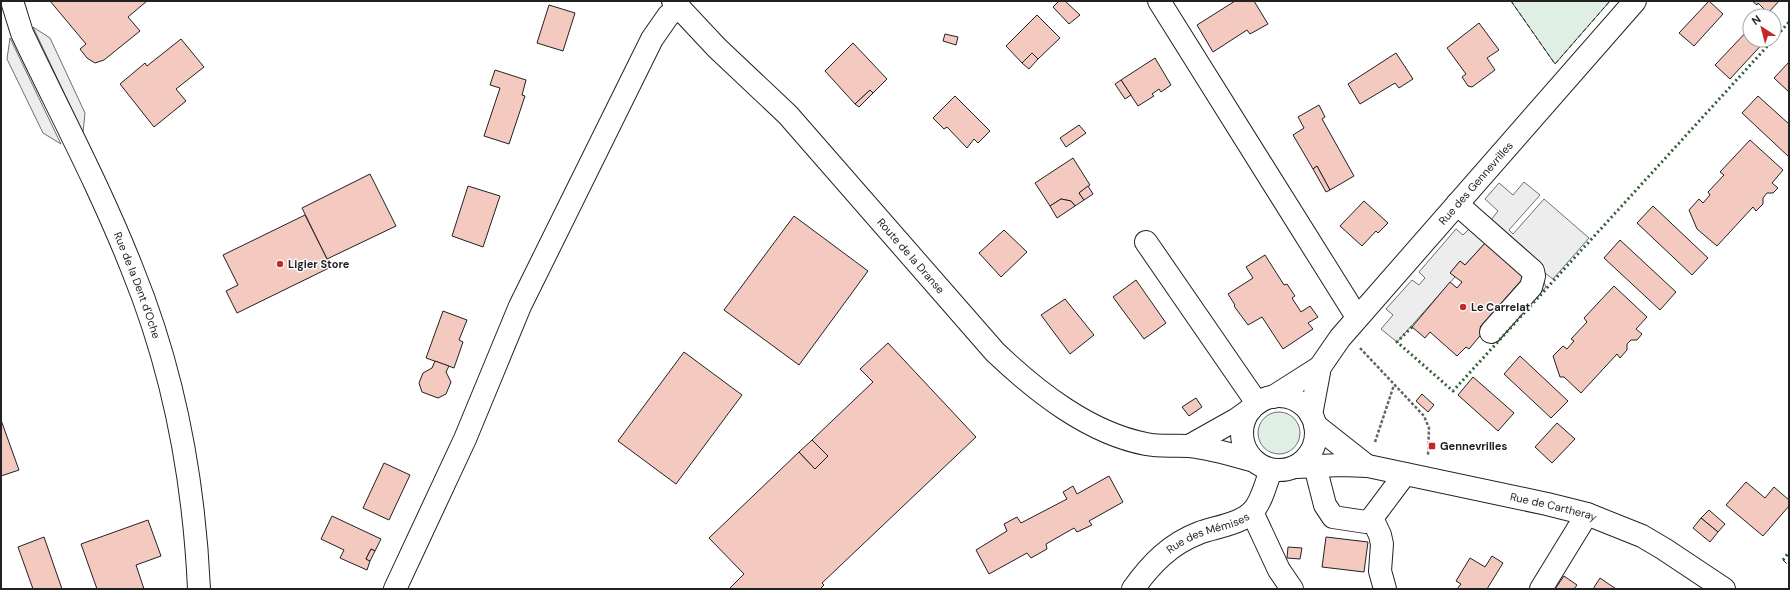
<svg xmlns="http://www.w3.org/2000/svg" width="1790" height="590" viewBox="0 0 1790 590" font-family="'DM Sans',sans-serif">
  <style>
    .green { fill: #e0efe3; stroke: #6f6f6f }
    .parking { fill: #ededed; stroke: #6f6f6f }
    .building { fill: #f3c9c0; stroke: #222 }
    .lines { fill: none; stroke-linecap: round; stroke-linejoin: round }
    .minor-casing { stroke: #222; stroke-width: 24 }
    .path { stroke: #646464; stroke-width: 2.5; stroke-dasharray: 3 2; stroke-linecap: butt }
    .minor { stroke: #fff; stroke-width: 22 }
    .hedge { stroke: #2f5e38; stroke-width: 3; stroke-dasharray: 2 3; stroke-linecap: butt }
    .fence { stroke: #222; stroke-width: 1; stroke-dasharray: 5 2; stroke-linecap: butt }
    .poi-dot { fill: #c62828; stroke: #fff; stroke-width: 1.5 }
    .labels { text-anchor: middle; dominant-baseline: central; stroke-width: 3; stroke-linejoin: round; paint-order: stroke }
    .street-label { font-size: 11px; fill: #222; stroke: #fff }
    .poi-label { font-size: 11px; font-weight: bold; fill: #222; stroke: #fff; text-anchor: start }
  </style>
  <rect width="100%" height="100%" fill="#fff"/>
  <g class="green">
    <path d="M 1511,1 L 1610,1 L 1555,64 Z"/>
    <circle cx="1279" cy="433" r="21"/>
  </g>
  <g class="parking">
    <path d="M 33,27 L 50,38 L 85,113 L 83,133 Z"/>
    <path d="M 10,38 L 61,144 L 43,133 L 7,59 Z"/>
    <path d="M 1524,182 L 1540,195 L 1509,230 L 1513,234 L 1544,199 L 1589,238 L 1553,279 L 1538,268 L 1546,287 L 1497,343 L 1480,327 L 1527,274 L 1487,241 L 1465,265 L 1460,261 L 1451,272 L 1455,277 L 1397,342 L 1381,329 L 1393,315 L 1386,309 L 1412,280 L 1419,285 L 1425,278 L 1419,272 L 1456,229 L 1463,235 L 1470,228 L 1491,220 L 1498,211 L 1485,199 L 1499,183 L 1513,195 Z"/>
  </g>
  <g class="building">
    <path d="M 50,1 L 147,1 L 128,17 L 140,31 L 104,60 L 95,63 L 87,58 L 80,49 L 86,44 Z"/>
    <path d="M 1059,1 L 1065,1 L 1080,15 L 1069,24 L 1053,7 Z"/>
    <path d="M 1235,1 L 1254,1 L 1268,24 L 1250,34 L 1247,30 L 1213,52 L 1197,25 Z"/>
    <path d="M 1709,1 L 1723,14 L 1694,46 L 1679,33 Z"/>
    <path d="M 1752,1 L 1779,1 L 1768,13 L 1758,3 L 1757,5 Z"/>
    <path d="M 549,5 L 575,13 L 563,51 L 537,43 Z"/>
    <path d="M 1037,15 L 1060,38 L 1038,59 L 1032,53 L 1022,63 L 1006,46 Z"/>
    <path d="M 1479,23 L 1499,50 L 1487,58 L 1495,70 L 1472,87 L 1468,86 L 1462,77 L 1466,74 L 1447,48 Z"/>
    <path d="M 1750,28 L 1750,40 L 1766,40 L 1730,79 L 1715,65 Z"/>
    <path d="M 945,34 L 958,37 L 956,45 L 943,41 Z"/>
    <path d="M 181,39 L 204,67 L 176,89 L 186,101 L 154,127 L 120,84 L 145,63 L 147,66 Z"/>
    <path d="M 853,43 L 887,79 L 873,93 L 870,90 L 855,104 L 825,71 Z"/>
    <path d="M 1032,53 L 1038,59 L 1029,69 L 1022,63 Z"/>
    <path d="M 1396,53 L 1413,79 L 1399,88 L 1395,83 L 1360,104 L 1348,84 Z"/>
    <path d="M 1155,58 L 1171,85 L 1161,92 L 1159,89 L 1152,94 L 1154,96 L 1138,106 L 1121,80 Z"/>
    <path d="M 1789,62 L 1789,92 L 1774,78 Z"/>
    <path d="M 495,70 L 526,80 L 522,95 L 525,96 L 509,144 L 484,136 L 500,88 L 490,85 Z"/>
    <path d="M 1121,80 L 1131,95 L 1125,99 L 1115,84 Z"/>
    <path d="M 870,90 L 873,93 L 859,107 L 855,104 Z"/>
    <path d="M 955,96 L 990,131 L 978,143 L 974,139 L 967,148 L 947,127 L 944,129 L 933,118 Z"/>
    <path d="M 1758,96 L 1789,124 L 1789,157 L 1742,113 Z"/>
    <path d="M 1319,105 L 1325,117 L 1322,119 L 1354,176 L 1330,190 L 1317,166 L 1313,169 L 1293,135 L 1304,128 L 1298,117 Z"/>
    <path d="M 1079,125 L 1086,133 L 1066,147 L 1060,138 Z"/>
    <path d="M 1750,140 L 1783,170 L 1772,183 L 1778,188 L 1773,193 L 1767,193 L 1763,198 L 1763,204 L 1756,211 L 1753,207 L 1717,246 L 1697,229 L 1689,210 L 1699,199 L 1703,203 L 1710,195 L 1708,192 L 1724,175 L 1720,172 Z"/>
    <path d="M 1073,158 L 1090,185 L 1079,193 L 1084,200 L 1075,206 L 1071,201 L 1061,199 L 1050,206 L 1035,183 Z"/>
    <path d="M 1317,166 L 1330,190 L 1326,192 L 1313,169 Z"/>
    <path d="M 370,174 L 396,226 L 327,259 L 302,208 Z"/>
    <path d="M 468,186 L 500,196 L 483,247 L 452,236 Z"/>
    <path d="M 1088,186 L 1093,194 L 1084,200 L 1079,193 Z"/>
    <path d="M 1061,199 L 1071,201 L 1075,206 L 1057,218 L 1050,206 Z"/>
    <path d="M 1364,201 L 1388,223 L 1378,233 L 1376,231 L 1362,246 L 1340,226 Z"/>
    <path d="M 1653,206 L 1708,258 L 1692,275 L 1637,223 Z"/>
    <path d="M 305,215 L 331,267 L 237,313 L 226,291 L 238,285 L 223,255 Z"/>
    <path d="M 794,216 L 868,271 L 799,365 L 724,310 Z"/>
    <path d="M 1004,230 L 1027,252 L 1001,277 L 979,253 Z"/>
    <path d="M 1620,240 L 1676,292 L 1660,310 L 1604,258 Z"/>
    <path d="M 1487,241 L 1527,274 L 1480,327 L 1484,331 L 1469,349 L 1466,347 L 1457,356 L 1430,332 L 1425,338 L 1412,327 L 1450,282 L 1457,288 L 1462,282 L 1450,273 L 1460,261 L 1465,265 Z"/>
    <path d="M 1265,255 L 1284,285 L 1287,284 L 1295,296 L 1292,298 L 1301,312 L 1310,306 L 1318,317 L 1308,323 L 1313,329 L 1283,349 L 1262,317 L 1248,325 L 1234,306 L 1235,305 L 1228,294 L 1253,278 L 1246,267 Z"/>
    <path d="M 1136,280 L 1166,323 L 1144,339 L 1113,297 Z"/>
    <path d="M 1614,286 L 1647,317 L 1636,329 L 1642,334 L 1637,340 L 1631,340 L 1627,344 L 1627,350 L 1620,358 L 1617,354 L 1581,393 L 1564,377 L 1560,377 L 1553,356 L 1563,346 L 1567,349 L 1574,341 L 1571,339 L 1587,322 L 1584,318 Z"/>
    <path d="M 1065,299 L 1094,335 L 1070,354 L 1041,315 Z"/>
    <path d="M 443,311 L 467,320 L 459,340 L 463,342 L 454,368 L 426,358 Z"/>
    <path d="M 888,343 L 976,437 L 822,583 L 824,585 L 820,589 L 729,589 L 744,574 L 709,538 L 799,452 L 815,469 L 828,456 L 812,440 L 873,382 L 860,369 Z"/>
    <path d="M 684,352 L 742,395 L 676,484 L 618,441 Z"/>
    <path d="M 1520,356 L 1568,401 L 1551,418 L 1504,374 Z"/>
    <path d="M 435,361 L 449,366 L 446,372 L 451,382 L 446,394 L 438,398 L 422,392 L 419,383 L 423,373 L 432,368 Z"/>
    <path d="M 1473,377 L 1514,413 L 1498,431 L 1458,395 Z"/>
    <path d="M 1422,394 L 1434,405 L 1428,412 L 1416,401 Z"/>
    <path d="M 1196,398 L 1202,407 L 1189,416 L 1182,407 Z"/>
    <path d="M 1,420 L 19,470 L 1,476 Z"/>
    <path d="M 1557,423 L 1575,439 L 1552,463 L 1535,447 Z"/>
    <path d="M 812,440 L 828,456 L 815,469 L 799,452 Z"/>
    <path d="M 384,463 L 410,475 L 389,520 L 363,508 Z"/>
    <path d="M 1109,476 L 1123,502 L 1089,521 L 1092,525 L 1077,532 L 1074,528 L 1046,544 L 1047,549 L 1031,558 L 1027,553 L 989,574 L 976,550 L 1007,531 L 1004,524 L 1017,517 L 1021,523 L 1067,499 L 1063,492 L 1073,486 L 1077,494 Z"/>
    <path d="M 1746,482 L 1765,498 L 1774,487 L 1789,500 L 1789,506 L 1763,536 L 1726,505 Z"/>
    <path d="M 1709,510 L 1725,524 L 1718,532 L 1701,518 Z"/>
    <path d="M 332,516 L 381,539 L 375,551 L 371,549 L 366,559 L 370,561 L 367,570 L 340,558 L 344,550 L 321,539 Z"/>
    <path d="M 1701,518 L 1718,532 L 1710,542 L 1693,528 Z"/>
    <path d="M 148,520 L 161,556 L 136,565 L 144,589 L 97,589 L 81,544 Z"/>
    <path d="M 44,537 L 62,589 L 33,589 L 18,547 Z"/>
    <path d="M 1326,537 L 1368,542 L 1364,572 L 1322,567 Z"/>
    <path d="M 1288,547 L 1302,548 L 1300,559 L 1287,558 Z"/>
    <path d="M 371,549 L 375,551 L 370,561 L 366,559 Z"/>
    <path d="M 1492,556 L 1503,563 L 1487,589 L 1457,589 L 1461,584 L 1456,581 L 1470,558 L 1485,567 Z"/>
    <path d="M 1564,576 L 1577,585 L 1574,589 L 1555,589 Z"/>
    <path d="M 1600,578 L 1616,589 L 1593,589 Z"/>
  </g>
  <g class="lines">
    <g class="minor-casing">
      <g id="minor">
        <path id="s1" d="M 12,1 L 22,33 C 59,111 101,189 133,271 C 174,372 194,480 199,589"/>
        <path id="s2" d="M 673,1 L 717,48 L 788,115 L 995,352 C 1037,392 1089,433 1146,444 C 1161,447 1174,445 1189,446 C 1211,448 1233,455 1254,461"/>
        <path d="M 1159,1 L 1357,317"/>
        <path d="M 1457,204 L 1533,271 L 1534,276 L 1531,287 L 1491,332"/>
        <path d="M 1146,242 L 1257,403"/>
        <circle cx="1279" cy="433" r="37"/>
        <path d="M 1273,397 L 1320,367"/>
        <path id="s3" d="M 1311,415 L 1320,367 L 1340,338 L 1635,1"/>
        <path d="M 1315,425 L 1367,466"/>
        <path d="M 1189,446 L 1237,419 L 1251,409"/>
        <path d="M 1315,466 L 1325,505 L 1333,517 L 1366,522 L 1372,518 L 1405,474"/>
        <path id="s4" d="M 1296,467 L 1341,465 L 1368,466 L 1547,504 L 1587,514 L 1642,536 L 1664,549 L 1724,589"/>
        <path d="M 1252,512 L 1279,570 L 1292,589"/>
        <path d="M 1372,518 L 1380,535 L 1382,544 L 1380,571 L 1385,589"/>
        <path d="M 395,589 L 465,439 L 520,306 L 652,39 L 668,16 L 678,7"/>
        <path id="s5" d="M 1133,589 C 1151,564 1170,544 1199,533 C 1215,527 1241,524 1253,511 C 1262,501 1266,483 1271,470"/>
        <path d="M 1541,589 L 1587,514"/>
      </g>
    </g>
    <g class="path">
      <path d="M 1360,348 L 1424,416 L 1429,428 L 1428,455"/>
      <path d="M 1375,442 L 1394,385"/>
    </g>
    <use href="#minor" class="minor"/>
    <g class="hedge">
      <path d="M 1774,39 L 1789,22"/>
      <path d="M 1412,327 L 1397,342 L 1453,391 L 1773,40"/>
      <path d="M 1783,560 L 1789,552"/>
    </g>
    <g class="fence">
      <path d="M 1511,1 L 1555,64 L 1610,1"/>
      <path d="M 1783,560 L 1789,566"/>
    </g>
  </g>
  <g class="poi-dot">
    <circle cx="280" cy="264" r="4"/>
    <circle cx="1463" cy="307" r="4"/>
    <rect x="1428" y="442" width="8" height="8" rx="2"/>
  </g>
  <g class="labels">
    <g class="street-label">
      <text stroke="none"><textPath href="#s3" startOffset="290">Rue des Gennevrilles</textPath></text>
      <text stroke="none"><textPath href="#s2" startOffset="349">Route de la Dranse</textPath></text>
      <text stroke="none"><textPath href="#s1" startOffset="311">Rue de la Dent d'Oche</textPath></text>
      <text stroke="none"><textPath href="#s4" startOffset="262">Rue de Cartheray</textPath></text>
      <text stroke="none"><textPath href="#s5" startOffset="96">Rue des Mémises</textPath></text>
    </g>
    <g class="poi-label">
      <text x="288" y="264">Ligier Store</text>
      <text x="1471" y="307">Le Carrelat</text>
      <text x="1440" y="446">Gennevrilles</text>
    </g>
  </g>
  <rect width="1790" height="590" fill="none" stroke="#222222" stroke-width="4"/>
  <g transform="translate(1762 28) rotate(324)"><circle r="19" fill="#ffffff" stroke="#a7a7a7"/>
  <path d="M0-3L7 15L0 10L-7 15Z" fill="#c62828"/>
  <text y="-6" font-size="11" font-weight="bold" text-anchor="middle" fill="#222222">N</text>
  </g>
</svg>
